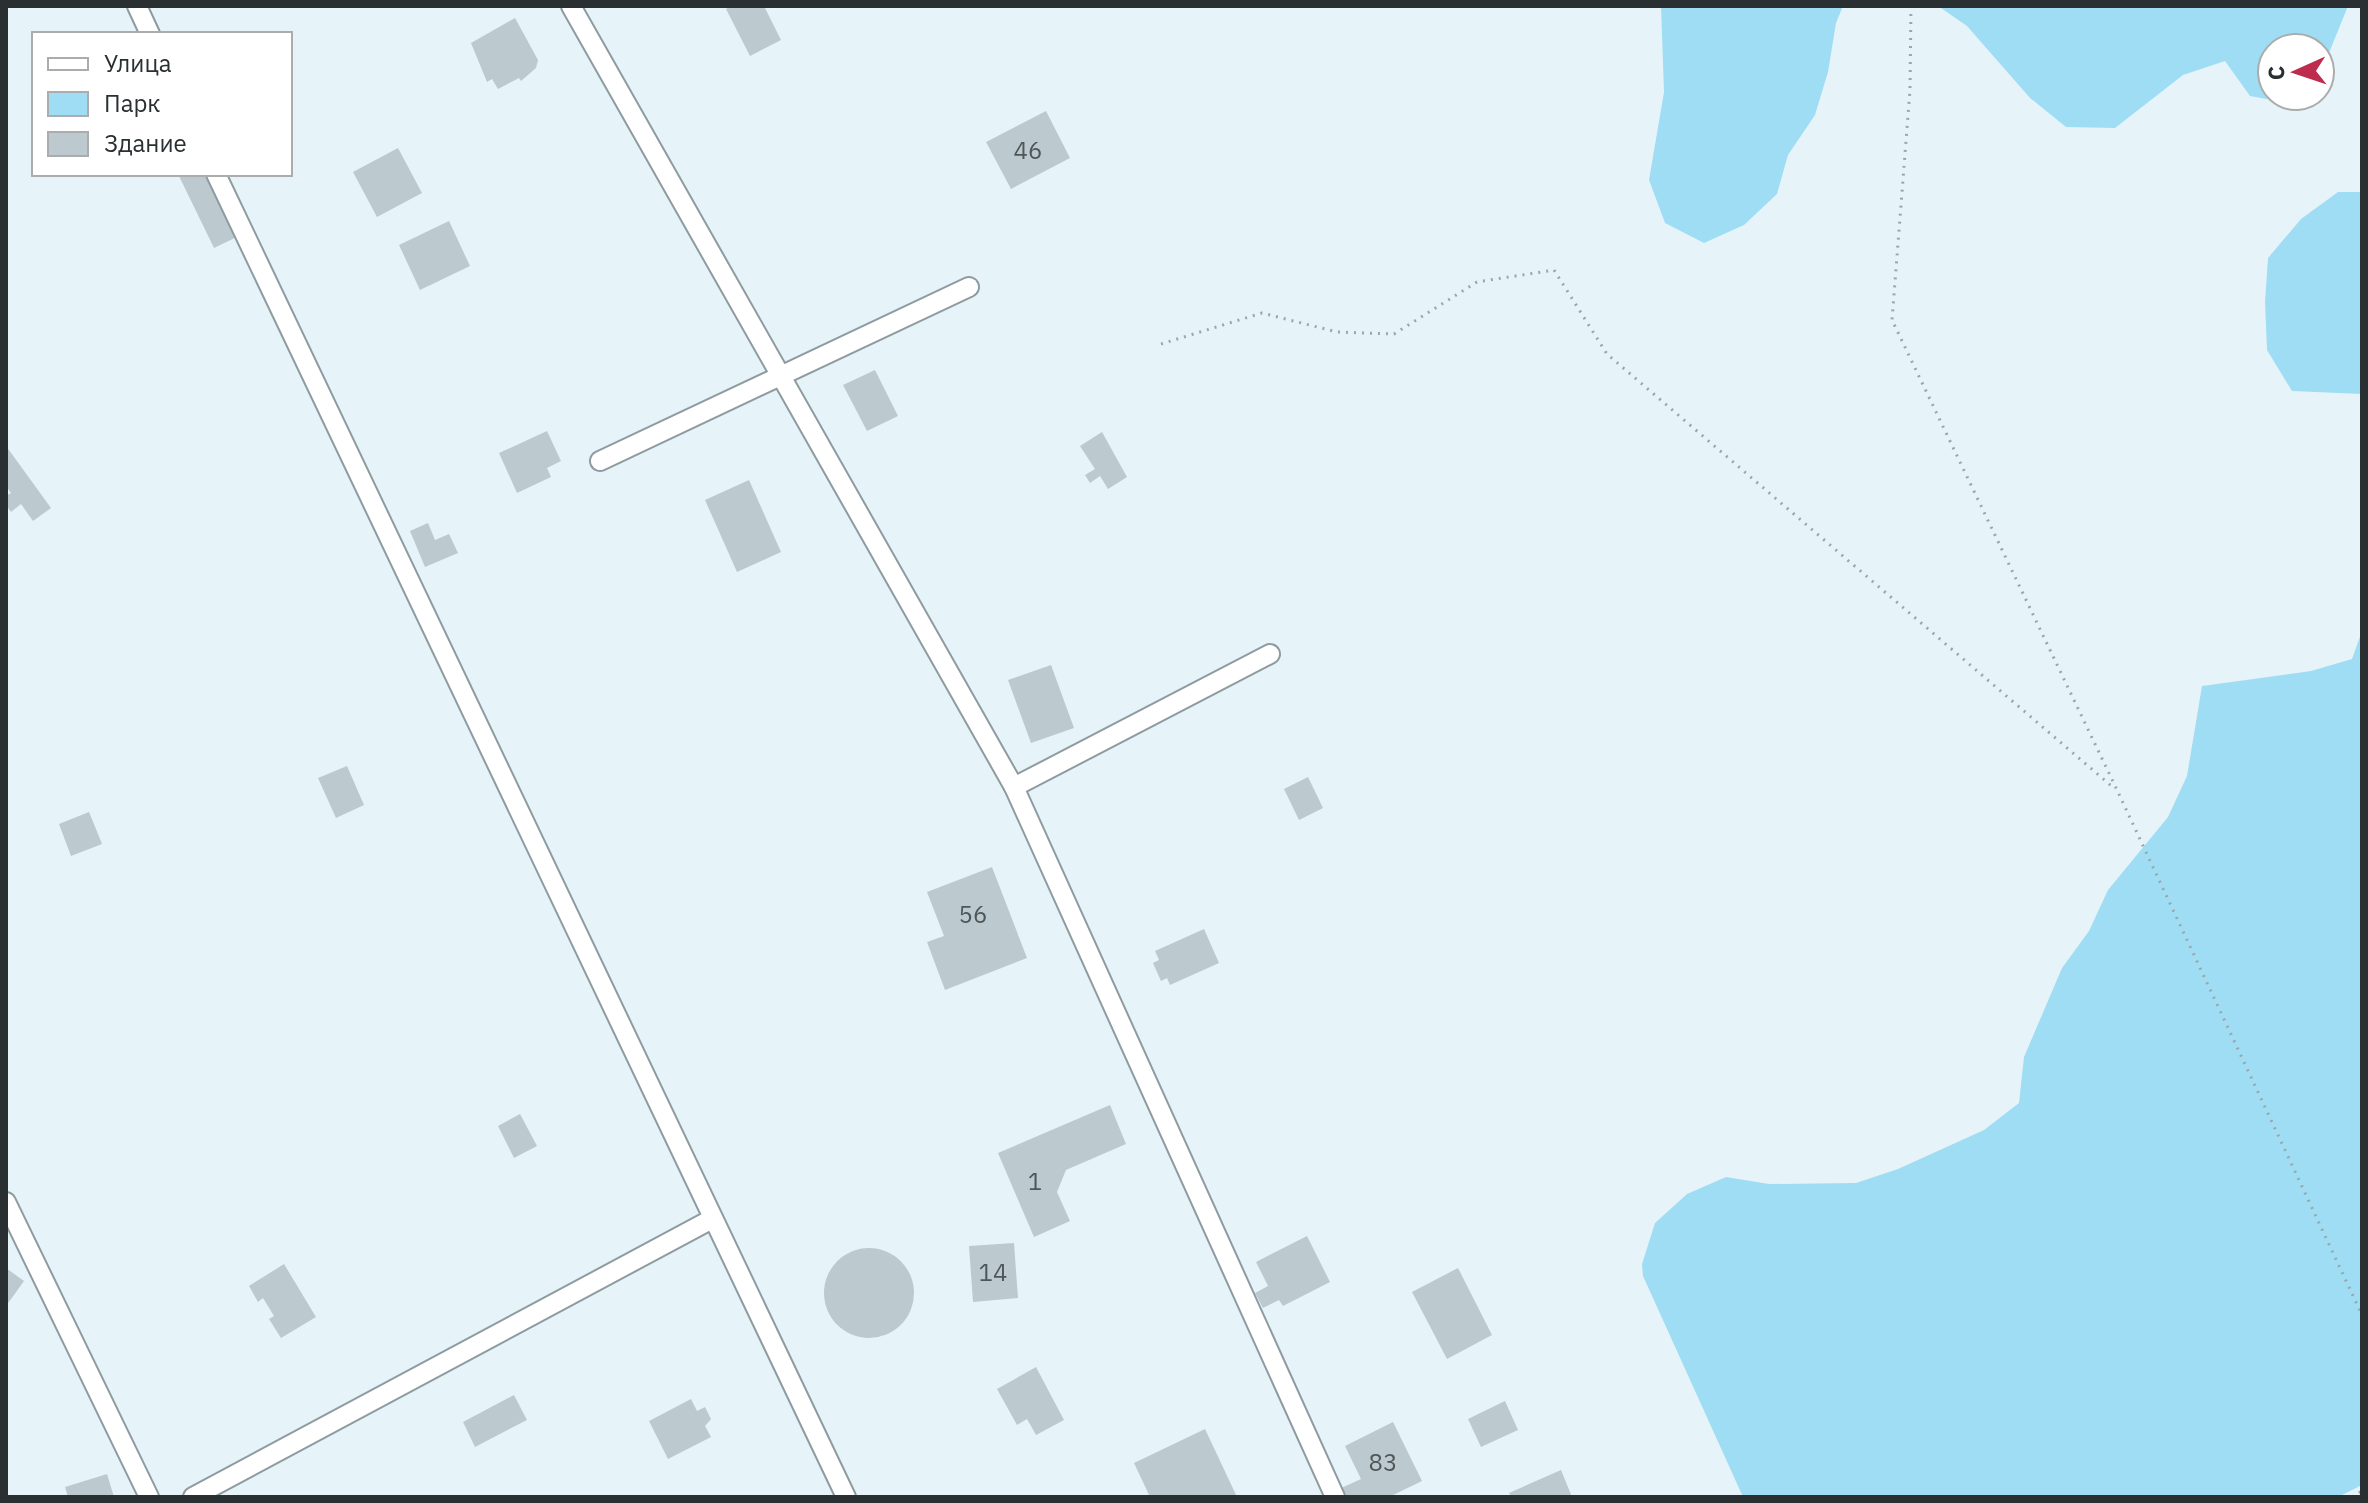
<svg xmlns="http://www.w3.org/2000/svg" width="2368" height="1503" viewBox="0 0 2368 1503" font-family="'IBM Plex Sans',sans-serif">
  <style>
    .green { fill: #9fddf5 }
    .building { fill: #bccacf }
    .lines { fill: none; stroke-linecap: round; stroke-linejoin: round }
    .minor-casing { stroke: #8e9ba0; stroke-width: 22 }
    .path { stroke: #9ba6aa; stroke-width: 3; stroke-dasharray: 2 6; stroke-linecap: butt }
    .minor { stroke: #fff; stroke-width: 18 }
    .labels { text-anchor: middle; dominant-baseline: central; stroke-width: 7; stroke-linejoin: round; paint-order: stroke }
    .number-label { font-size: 24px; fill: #4e5658 }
  </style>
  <rect width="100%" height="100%" fill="#e6f4f9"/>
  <g class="green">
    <path d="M 1661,6 L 1843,6 L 1836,23 L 1828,72 L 1815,115 L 1788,155 L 1777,194 L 1744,225 L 1704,243 L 1665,223 L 1649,180 L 1664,92 Z"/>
    <path d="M 1938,6 L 2348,6 L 2320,75 L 2320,48 L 2272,48 L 2272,96 L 2305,96 L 2299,105 L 2250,96 L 2225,61 L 2183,75 L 2115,128 L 2066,127 L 2030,98 L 1967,26 Z"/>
    <path d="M 2338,192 L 2362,192 L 2362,394 L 2292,391 L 2267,350 L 2265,302 L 2268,258 L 2301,219 Z"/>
    <path d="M 2362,631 L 2362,1485 L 2338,1497 L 1743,1497 L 1643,1276 L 1642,1264 L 1655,1223 L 1687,1194 L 1726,1177 L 1769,1184 L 1856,1183 L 1898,1169 L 1984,1130 L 2019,1103 L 2024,1057 L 2062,968 L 2089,931 L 2108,890 L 2168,817 L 2187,776 L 2202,686 L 2311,671 L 2352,659 Z"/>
  </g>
  <g class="building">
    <path d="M 731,6 L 764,6 L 781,40 L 750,56 L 726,9 Z"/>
    <path d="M 515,18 L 538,60 L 536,68 L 521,81 L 519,78 L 498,89 L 492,79 L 487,82 L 471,43 Z"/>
    <path d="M 1046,111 L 1070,158 L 1011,189 L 986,142 Z"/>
    <path d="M 398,148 L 422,193 L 377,217 L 353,172 Z"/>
    <path d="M 178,174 L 211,174 L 241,235 L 214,248 Z"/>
    <path d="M 449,221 L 470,266 L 420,290 L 399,245 Z"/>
    <path d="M 875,370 L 898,416 L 867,431 L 843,385 Z"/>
    <path d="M 547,431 L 561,461 L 547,468 L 551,477 L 517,493 L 499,453 Z"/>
    <path d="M 1102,432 L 1127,477 L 1108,489 L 1100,476 L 1090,483 L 1085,475 L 1095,469 L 1080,446 Z"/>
    <path d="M 6,446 L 51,508 L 33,521 L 21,504 L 11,512 L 6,505 L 6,496 L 11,493 L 6,486 Z"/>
    <path d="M 749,480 L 781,552 L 737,572 L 705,500 Z"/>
    <path d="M 428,523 L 435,540 L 449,534 L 458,553 L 425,567 L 410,531 Z"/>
    <path d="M 1051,665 L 1074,728 L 1031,743 L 1008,680 Z"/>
    <path d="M 347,766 L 364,805 L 336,818 L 318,778 Z"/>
    <path d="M 1308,777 L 1323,808 L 1299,820 L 1284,789 Z"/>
    <path d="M 89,812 L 102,844 L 71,856 L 59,824 Z"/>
    <path d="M 992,867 L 1027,958 L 945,990 L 927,942 L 944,936 L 927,892 Z"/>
    <path d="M 1204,929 L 1219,963 L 1170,985 L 1167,978 L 1161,981 L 1153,963 L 1159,960 L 1155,951 Z"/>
    <path d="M 1110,1105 L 1126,1144 L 1066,1170 L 1057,1192 L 1070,1221 L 1034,1237 L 998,1153 Z"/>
    <path d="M 520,1114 L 537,1146 L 514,1158 L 498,1126 Z"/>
    <path d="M 1307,1236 L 1330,1282 L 1283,1306 L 1279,1300 L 1263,1308 L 1255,1293 L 1268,1286 L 1256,1262 Z"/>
    <path d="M 1014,1243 L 1018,1298 L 973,1302 L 969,1246 Z"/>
    <circle cx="869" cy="1293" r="45"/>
    <path d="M 284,1264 L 316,1317 L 281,1338 L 269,1319 L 274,1316 L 263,1298 L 258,1302 L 249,1286 Z"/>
    <path d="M 6,1268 L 24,1281 L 6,1306 Z"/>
    <path d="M 1458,1268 L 1492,1335 L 1447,1359 L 1412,1292 Z"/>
    <path d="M 1036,1367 L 1064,1420 L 1036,1435 L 1027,1419 L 1017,1425 L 997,1389 Z"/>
    <path d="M 514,1395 L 527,1420 L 475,1447 L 463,1422 Z"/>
    <path d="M 691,1399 L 697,1411 L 705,1407 L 711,1419 L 705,1426 L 711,1437 L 668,1459 L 649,1421 Z"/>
    <path d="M 1505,1401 L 1518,1430 L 1481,1447 L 1468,1419 Z"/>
    <path d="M 1393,1422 L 1422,1481 L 1389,1497 L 1340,1497 L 1337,1490 L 1361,1479 L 1345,1446 Z"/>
    <path d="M 1205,1429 L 1237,1497 L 1150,1497 L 1134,1463 Z"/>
    <path d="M 1561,1470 L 1572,1497 L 1511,1497 L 1509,1493 Z"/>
    <path d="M 107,1474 L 114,1497 L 68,1497 L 65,1487 Z"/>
  </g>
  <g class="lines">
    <g class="minor-casing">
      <g id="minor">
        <path d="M 137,6 L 150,34"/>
        <path d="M 571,6 L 1014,787 L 1335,1497"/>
        <path d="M 216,174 L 846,1497"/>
        <path d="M 600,461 L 969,287"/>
        <path d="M 1014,787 L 1270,654"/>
        <path d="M 6,1202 L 149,1497"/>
        <path d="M 193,1497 L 712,1219"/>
      </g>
    </g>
    <g class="path">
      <path d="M 1911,6 L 1910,90 L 1892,320 L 2118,792 L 2362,1315"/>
      <path d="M 1161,344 L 1262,313 L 1337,332 L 1394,334 L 1477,282 L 1554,270 L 1607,354 L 2115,789"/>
      <path d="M 2352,1497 L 2362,1491"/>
    </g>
    <use href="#minor" class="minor"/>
  </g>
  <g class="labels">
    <g class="number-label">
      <text x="1028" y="150">46</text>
      <text x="973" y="914">56</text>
      <text x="1035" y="1181">1</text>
      <text x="993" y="1272">14</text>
      <text x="1383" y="1462">83</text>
    </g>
  </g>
  <rect width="2368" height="1503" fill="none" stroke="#2a2f31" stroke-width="16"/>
  <rect x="32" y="32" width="260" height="144" fill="#ffffff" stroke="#aaacad" stroke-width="2"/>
  <rect x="48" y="58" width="40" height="12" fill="#ffffff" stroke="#aaacad" stroke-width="2"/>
  <text x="104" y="72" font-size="24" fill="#2a2f31">Улица</text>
  <rect x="48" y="92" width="40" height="24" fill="#9fddf5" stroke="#aaacad" stroke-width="2"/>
  <text x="104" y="112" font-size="24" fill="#2a2f31">Парк</text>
  <rect x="48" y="132" width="40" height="24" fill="#bccacf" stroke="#aaacad" stroke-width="2"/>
  <text x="104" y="152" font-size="24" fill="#2a2f31">Здание</text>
  <g transform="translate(2296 72) rotate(267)"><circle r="38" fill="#ffffff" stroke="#aaacad" stroke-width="2"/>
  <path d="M0-6L14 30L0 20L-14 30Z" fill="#bd2c4d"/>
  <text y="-12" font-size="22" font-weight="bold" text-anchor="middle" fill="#2a2f31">С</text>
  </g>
</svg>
